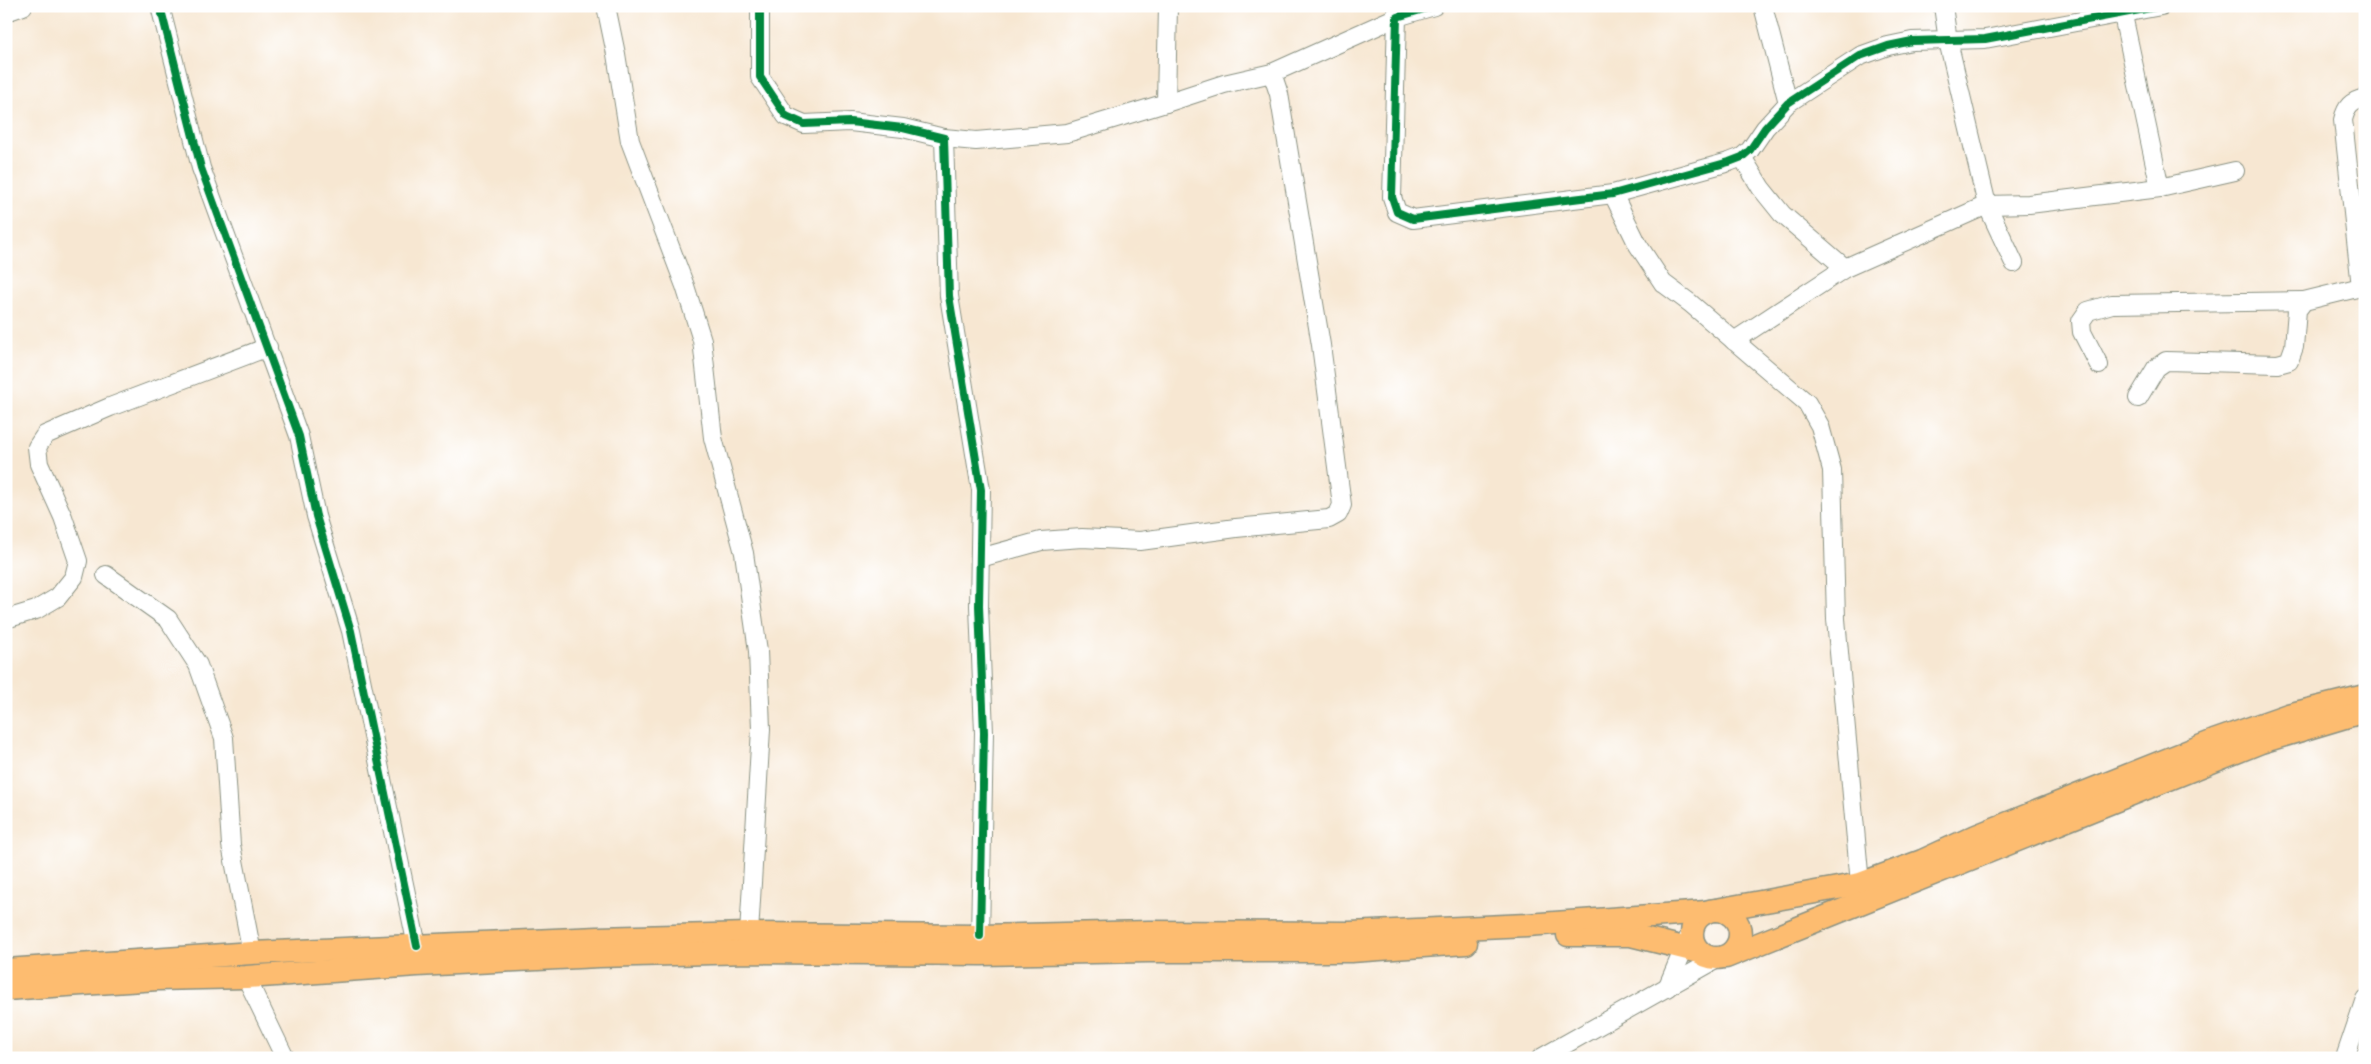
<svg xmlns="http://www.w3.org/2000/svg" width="2371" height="1064" viewBox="0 0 2371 1064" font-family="Dekko,sans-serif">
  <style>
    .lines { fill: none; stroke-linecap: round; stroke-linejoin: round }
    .minor-casing { stroke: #8b9283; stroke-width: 20 }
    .major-casing { stroke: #8b9283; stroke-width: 25 }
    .minor { stroke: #fff; stroke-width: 18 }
    .major { stroke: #fdbc6f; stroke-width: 22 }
    .cycleway-casing { stroke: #fff; stroke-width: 11 }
    .cycleway { stroke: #00873e; stroke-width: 8 }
  </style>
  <rect width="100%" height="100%" fill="#fff"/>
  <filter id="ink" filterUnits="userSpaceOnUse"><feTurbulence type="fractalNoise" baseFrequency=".02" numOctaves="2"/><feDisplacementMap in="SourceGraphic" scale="10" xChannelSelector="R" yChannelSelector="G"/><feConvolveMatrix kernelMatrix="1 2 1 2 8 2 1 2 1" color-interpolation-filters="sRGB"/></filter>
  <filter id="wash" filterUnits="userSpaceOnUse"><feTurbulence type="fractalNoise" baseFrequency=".0096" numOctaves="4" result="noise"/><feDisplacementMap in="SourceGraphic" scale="20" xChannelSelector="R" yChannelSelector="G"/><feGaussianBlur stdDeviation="1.12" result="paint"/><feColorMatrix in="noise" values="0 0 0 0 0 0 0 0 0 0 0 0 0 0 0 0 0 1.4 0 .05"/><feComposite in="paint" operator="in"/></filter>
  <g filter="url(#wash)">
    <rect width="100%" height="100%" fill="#f7e7d2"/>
  </g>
  <g filter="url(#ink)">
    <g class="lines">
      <g class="minor-casing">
        <g id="minor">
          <path d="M 160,6 L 201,168 L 299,436 L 316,516 L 351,631 L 417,946"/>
          <path d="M 606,6 L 616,54 L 630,141 L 685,286 L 702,340 L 713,438 L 744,553 L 758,651 L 761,729 L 749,934"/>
          <path d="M 760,6 L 760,77 L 786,116 L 804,124 L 850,122 L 903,128 L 944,138 L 949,296 L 981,490 L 979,606 L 984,733 L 980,936"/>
          <path d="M 1434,6 L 1397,17 L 1392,197 L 1397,212 L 1413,219 L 1613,194 L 1729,162 L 1742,157 L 1750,150 L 1765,128 L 1788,103 L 1860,56 L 1888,46 L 1912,41 L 1985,39 L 2161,6"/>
          <path d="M 1763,6 L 1788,103"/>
          <path d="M 1943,6 L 1948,41 L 1987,205 L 2014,263"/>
          <path d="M 2121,6 L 2160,188"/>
          <path d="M 6,12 L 23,6"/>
          <path d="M 1166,103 L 1224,84 L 1272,73 L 1397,17 L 1397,7"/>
          <path d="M 944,138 L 976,141 L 1067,133 L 1166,103 L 1168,6"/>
          <path d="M 1742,157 L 1761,188 L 1782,214 L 1845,268"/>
          <path d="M 1613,194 L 1638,245 L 1663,283 L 1690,303 L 1807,403 L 1820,426 L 1832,470 L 1836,619 L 1860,884"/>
          <path d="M 2361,287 L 2343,120 C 2346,107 2351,101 2365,98"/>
          <path d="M 1734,341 L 1845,268 L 1987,205 L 2029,204 L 2160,188 L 2235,171"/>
          <path d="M 2099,365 L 2082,332 L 2081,321 L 2088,311 L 2112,304 L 2304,301"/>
          <path d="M 2138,398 L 2156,368 L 2166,361 L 2278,364 L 2289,361 L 2294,347 L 2297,310 L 2304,301 L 2365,286"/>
          <path d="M 980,558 L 1041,541 L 1082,538 L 1140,541 L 1236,528 L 1329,519 L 1338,514 L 1342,505 L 1321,345 L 1279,94 L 1272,73"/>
          <path d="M 106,575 L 168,619 L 198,665 L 224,738 L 231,845 L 252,953"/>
          <path d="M 6,619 L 36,610 L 58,597 L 74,577 L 78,561 L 63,517 L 39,464 L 37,447 L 45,435 L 110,407 L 268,347"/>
          <path d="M 246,977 L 285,1058"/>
          <path d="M 1667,988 L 1694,925"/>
          <path d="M 1541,1058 L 1717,959"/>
          <path d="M 2345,1058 L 2365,999"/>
        </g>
      </g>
      <g class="major-casing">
        <g id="major">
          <circle cx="1716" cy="934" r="24"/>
          <path d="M 1716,910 L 1860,884 L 1922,861 L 1976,836 L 2214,741 L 2288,715 L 2365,696"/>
          <path d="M 1568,935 L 1631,935 L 1700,952"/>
          <path d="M 1726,957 L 2261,742 L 2365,711"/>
          <path d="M 6,970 L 252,953 L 598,938 L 749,934 L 980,936 L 1149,932 L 1350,933 L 1527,925 L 1706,912"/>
          <path d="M 6,989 L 158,979 L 246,977 L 417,965 L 599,956 L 749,952 L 981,954 L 1149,951 L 1351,951 L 1466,943"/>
        </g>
      </g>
      <use href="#minor" class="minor"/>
      <use href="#major" class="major"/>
      <g class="cycleway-casing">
        <g id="cycleway">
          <path d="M 160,6 L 201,168 L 299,436 L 316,516 L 351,631 L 417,946"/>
          <path d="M 760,6 L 760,77 L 786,116 L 804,124 L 850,122 L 903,128 L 944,138 L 949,296 L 981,490 L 979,606 L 984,733 L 980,936"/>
          <path d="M 1434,6 L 1397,17 L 1392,197 L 1397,212 L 1413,219 L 1613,194 L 1729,162 L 1742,157 L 1750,150 L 1765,128 L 1788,103 L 1860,56 L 1888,46 L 1912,41 L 1985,39 L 2161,6"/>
        </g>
      </g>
      <use href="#cycleway" class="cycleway"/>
    </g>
  </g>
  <rect width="2371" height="1064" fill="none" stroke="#fff" stroke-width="25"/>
</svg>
